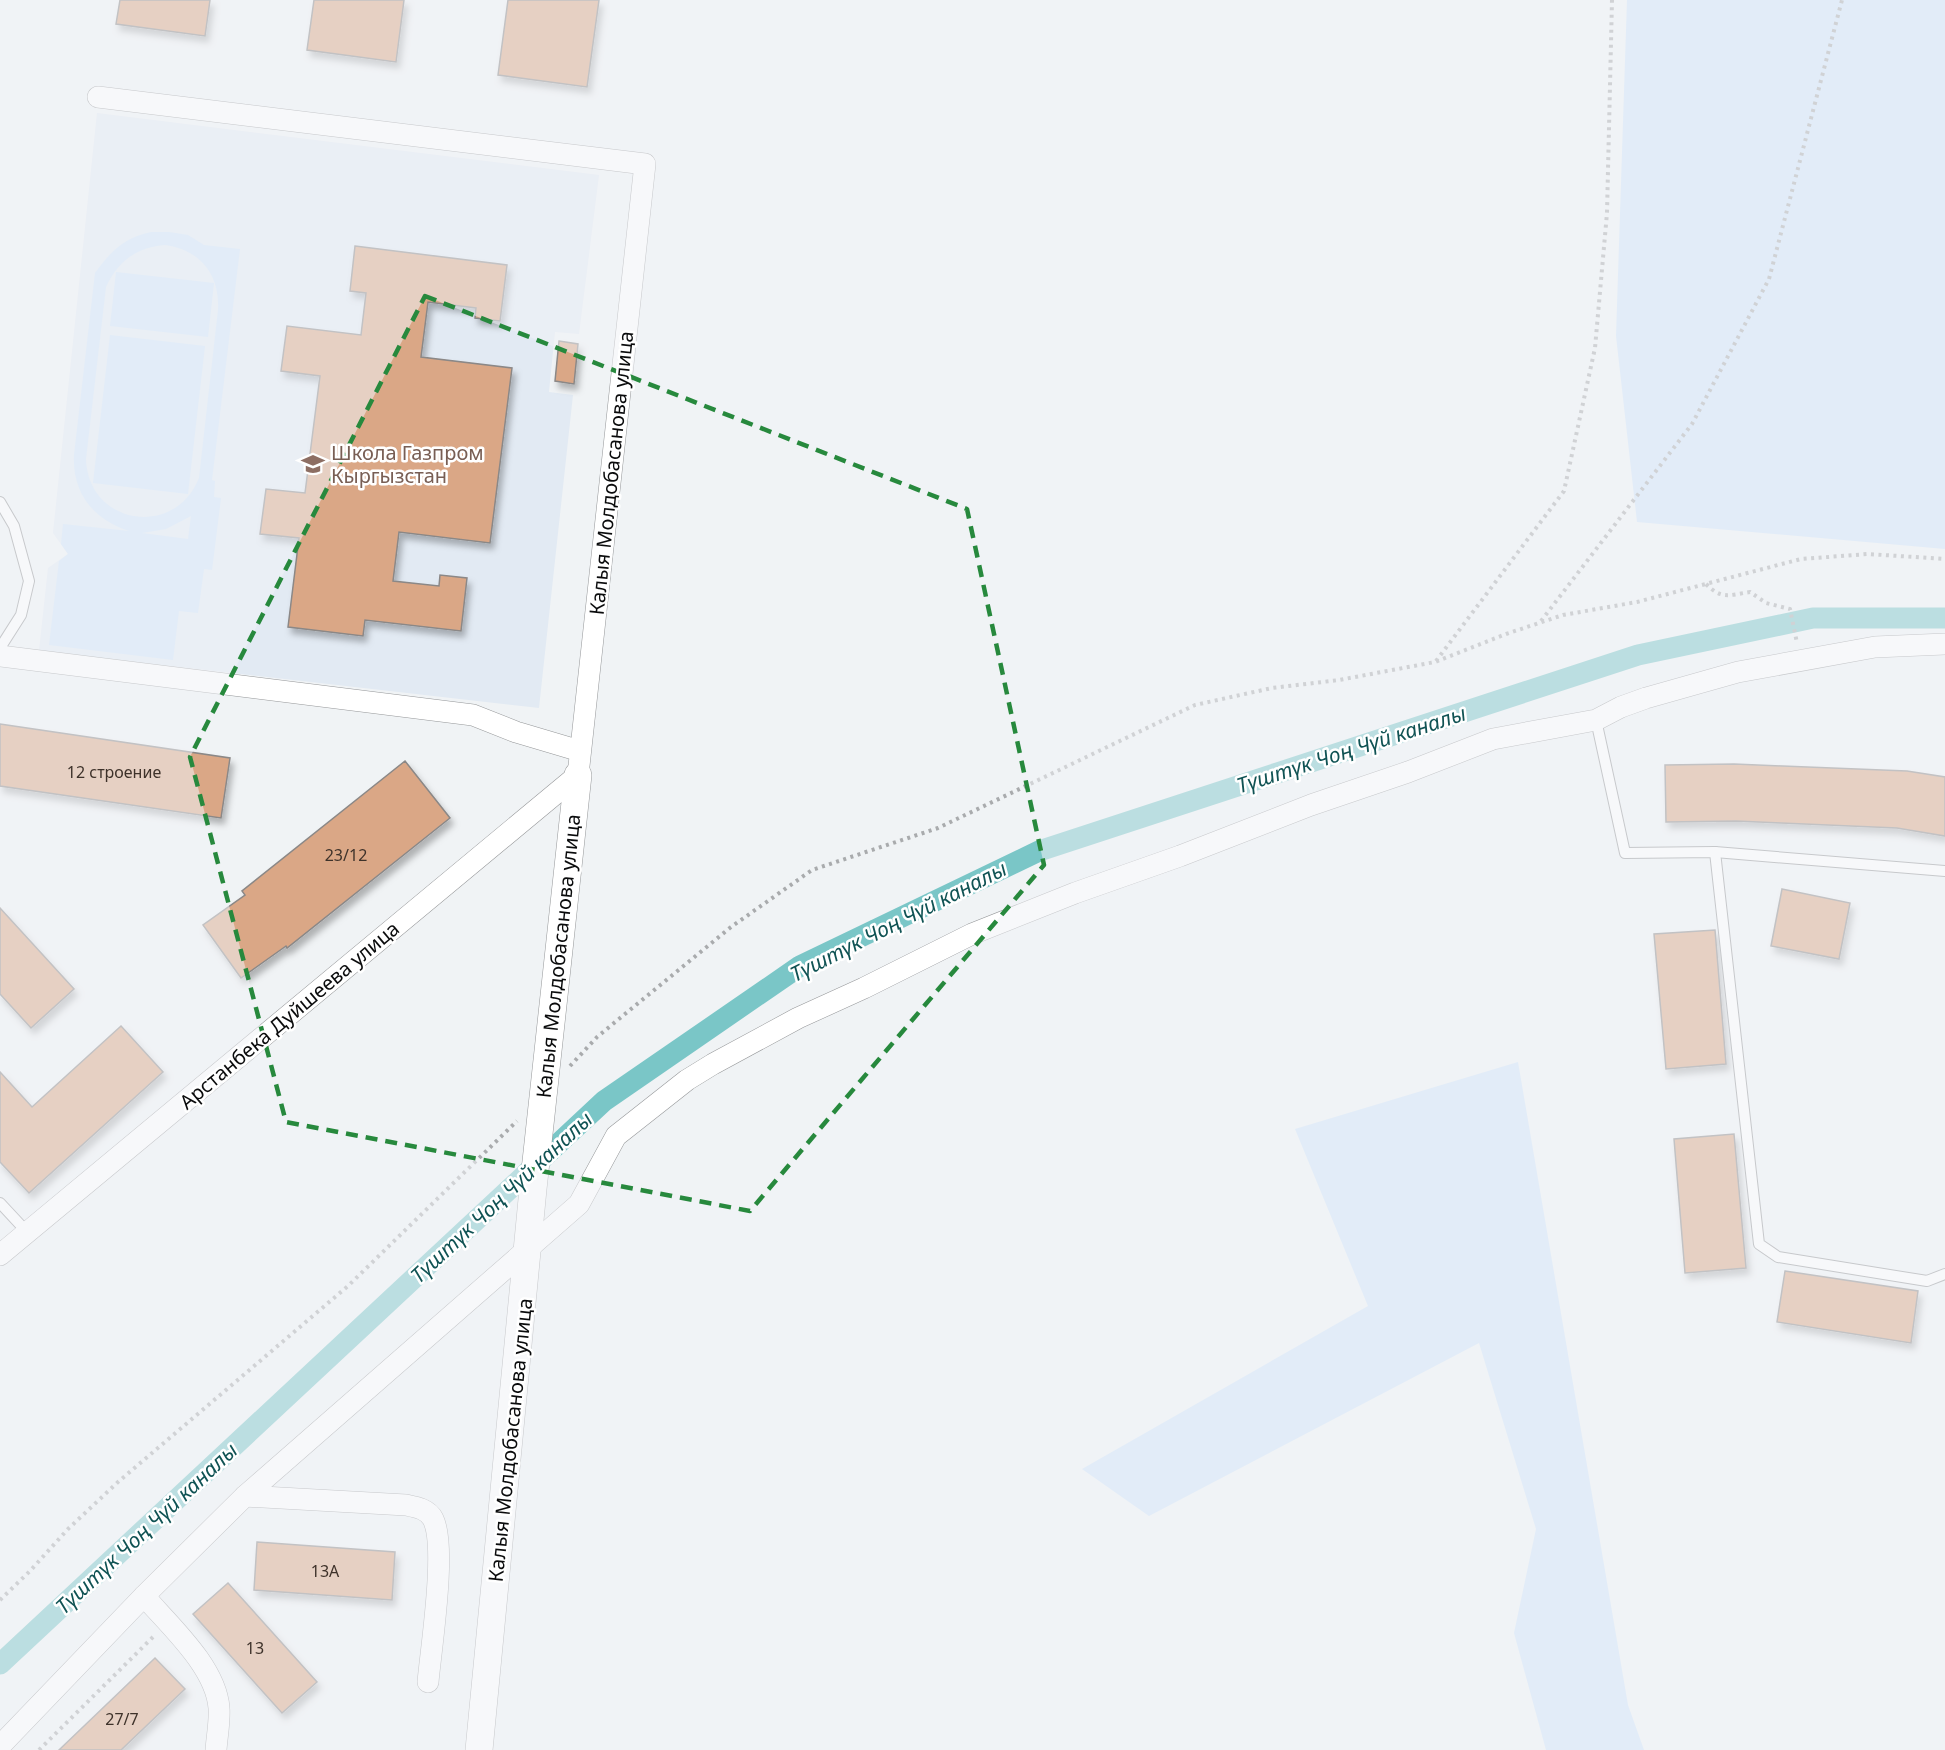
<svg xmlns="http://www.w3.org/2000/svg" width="1945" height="1750" viewBox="0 0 1945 1750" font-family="'Noto Sans',sans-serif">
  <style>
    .built { fill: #e2eaf3 }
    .green { fill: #d0e5fb; fill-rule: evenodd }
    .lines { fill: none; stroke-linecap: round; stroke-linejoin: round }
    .canal { stroke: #7ac6c7; stroke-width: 21 }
    .building { fill: #daa786; stroke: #8b8887; stroke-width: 1.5; filter: url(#shadow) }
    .service-casing { stroke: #959799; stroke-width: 12 }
    .minor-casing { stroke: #959799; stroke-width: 22 }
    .tertiary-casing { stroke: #959799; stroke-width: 28 }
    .path { stroke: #a9abad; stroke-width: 4; stroke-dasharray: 3 4.5; stroke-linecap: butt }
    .service { stroke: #fff; stroke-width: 10 }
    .minor { stroke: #fff; stroke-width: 21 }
    .tertiary { stroke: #fff; stroke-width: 27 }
    .marked { fill: none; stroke: #27893d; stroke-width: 4.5; stroke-dasharray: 12 8; stroke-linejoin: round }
    .labels { text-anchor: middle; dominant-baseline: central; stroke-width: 5; stroke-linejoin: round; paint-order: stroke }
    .number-label { font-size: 16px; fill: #3e322a }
    .education-label { font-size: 20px; fill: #785e54; stroke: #fff; text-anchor: start }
    .street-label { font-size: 20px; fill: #0a0b0c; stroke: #fff }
    .water-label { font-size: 21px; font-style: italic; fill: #105354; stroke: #fff }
  </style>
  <defs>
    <filter id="shadow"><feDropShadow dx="3.5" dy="6" stdDeviation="3" flood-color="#0004"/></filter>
  </defs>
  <rect width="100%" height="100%" fill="#f0f3f5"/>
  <path class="built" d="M 97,113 L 599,175 L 579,334 L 555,332 L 549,392 L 573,395 L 539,708 L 39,651 L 48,568 L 68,554 L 53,533 Z"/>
  <g class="green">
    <path d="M 1627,0 L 1945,0 L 1945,549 L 1637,522 L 1616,336 Z"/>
    <path d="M 151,232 L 169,232 L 188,235 L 204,245 L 240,249 L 212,480 L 215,481 L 214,497 L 221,498 L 212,570 L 204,569 L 198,613 L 179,611 L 173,660 L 49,645 L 59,561 L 68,554 L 61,544 L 63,524 L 129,531 C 94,520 72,493 74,455 L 95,273 C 111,251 124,238 151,232 ZM 165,245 C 201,250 220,275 218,310 L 199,478 C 175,539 88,525 86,459 L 106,287 C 118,261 137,247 165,245 ZM 191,516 L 188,539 L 142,533 L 166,529 Z"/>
    <path d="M 116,272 L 214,283 L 208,337 L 110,326 Z"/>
    <path d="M 110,335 L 205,346 L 188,494 L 93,483 Z"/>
    <path d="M 1518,1062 L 1628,1705 L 1644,1750 L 1546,1750 L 1514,1633 L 1536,1529 L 1479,1343 L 1149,1516 L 1082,1469 L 1368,1306 L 1295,1129 Z"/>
  </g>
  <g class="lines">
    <path class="canal" d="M 0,1664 L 604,1101 L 800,966 L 1039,851 L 1638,655 L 1813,618 L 1945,618"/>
  </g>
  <g class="building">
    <path d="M 120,0 L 210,0 L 205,36 L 116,24 Z"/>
    <path d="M 314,0 L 404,0 L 396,62 L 307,50 Z"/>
    <path d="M 508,0 L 599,0 L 587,87 L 498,75 Z"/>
    <path d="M 355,246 L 507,265 L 500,321 L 475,318 L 476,308 L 428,302 L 421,357 L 512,368 L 490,543 L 399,532 L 393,581 L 439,586 L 440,575 L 467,578 L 461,631 L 365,620 L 363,636 L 288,627 L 299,538 L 260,534 L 266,489 L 305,493 L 320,376 L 281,371 L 287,326 L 361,335 L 366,293 L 350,291 Z"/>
    <path d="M 559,341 L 578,344 L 574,384 L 555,381 Z"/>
    <path d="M 0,724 L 230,758 L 221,818 L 0,786 Z"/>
    <path d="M 405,761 L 450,818 L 287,948 L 286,946 L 241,978 L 203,925 L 245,895 L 242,891 Z"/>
    <path d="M 1734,764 L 1907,771 L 1945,777 L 1945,836 L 1897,828 L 1736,821 L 1666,822 L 1665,765 Z"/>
    <path d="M 1782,889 L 1850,903 L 1839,959 L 1771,946 Z"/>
    <path d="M 0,908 L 74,989 L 31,1028 L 0,994 Z"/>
    <path d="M 1715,930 L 1726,1064 L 1666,1069 L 1654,934 Z"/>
    <path d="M 121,1026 L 163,1072 L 29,1193 L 0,1162 L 0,1072 L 32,1107 Z"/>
    <path d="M 1734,1134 L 1746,1268 L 1685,1273 L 1674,1139 Z"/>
    <path d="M 1785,1271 L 1918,1291 L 1911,1343 L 1777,1322 Z"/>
    <path d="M 257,1542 L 395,1552 L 392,1600 L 254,1590 Z"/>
    <path d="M 228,1583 L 317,1682 L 282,1713 L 193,1614 Z"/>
    <path d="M 155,1658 L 185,1689 L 121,1750 L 59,1750 Z"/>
  </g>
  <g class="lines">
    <g class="service-casing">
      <g id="service">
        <path d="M 0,502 L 14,526 L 29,581 L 21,615 L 0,648"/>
        <path d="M 1596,720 L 1625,853 L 1715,852 L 1945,871"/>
        <path d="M 1715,852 L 1759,1244 L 1778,1257 L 1927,1281 L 1945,1274"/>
        <path d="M 0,1203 L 27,1232"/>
      </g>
    </g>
    <g class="minor-casing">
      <g id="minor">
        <path d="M 0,656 L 473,715 L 516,732 L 580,751"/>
        <path d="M 0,1255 L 578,775 L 645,164 L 98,97"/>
        <path d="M 245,1496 L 406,1505 C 416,1507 428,1509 433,1519 C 447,1546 431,1648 428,1682"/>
        <path d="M 144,1596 C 170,1626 216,1667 219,1708 C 220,1721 217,1736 216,1750"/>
        <path d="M 0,1746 L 144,1596 L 245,1496 L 579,1204 L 616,1136 L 687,1080 L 713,1064 L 798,1018 L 864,988 L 972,934 L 1075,893 L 1180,856 L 1311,805 L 1408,772 L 1493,739 L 1596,720 L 1621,707 L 1646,698 L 1738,672 L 1875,647 L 1945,644"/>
      </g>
    </g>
    <g class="tertiary-casing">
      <path id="tertiary" d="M 479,1750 L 533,1189 L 578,775"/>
    </g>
    <g class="path">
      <path d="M 1706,584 C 1722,600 1729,595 1750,592 L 1766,603 L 1790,609 L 1797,643"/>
      <path d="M 1541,621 L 1692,424 L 1769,279 L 1842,0"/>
      <path d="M 1436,661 L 1564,491 L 1595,348 L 1607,213 L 1612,0"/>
      <path d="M 570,1066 L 597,1037 L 731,927 L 812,870 L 938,828 L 1195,705 L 1272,688 L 1339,680 L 1435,662 L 1506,634 L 1563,615 L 1637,602 L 1801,559 L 1868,554 L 1945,559"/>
      <path d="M 0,1600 L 30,1571 L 68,1529 L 118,1482 L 348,1286 L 517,1121"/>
      <path d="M 39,1750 L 154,1636"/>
    </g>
    <use href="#service" class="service"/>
    <use href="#minor" class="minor"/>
    <use href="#tertiary" class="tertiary"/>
  </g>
  <path d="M0 0H1945V1750H0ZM 425,296 L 967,509 L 1044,865 L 750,1211 L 286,1122 L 190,757 Z" fill="#f0f3f5" fill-opacity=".55" fill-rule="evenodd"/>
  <path class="marked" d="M 425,296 L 967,509 L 1044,865 L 750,1211 L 286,1122 L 190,757 Z"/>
  <defs>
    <g id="school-bare" transform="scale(1.8)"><path d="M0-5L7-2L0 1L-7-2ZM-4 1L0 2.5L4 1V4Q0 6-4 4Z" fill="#8d6e63" stroke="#fff" stroke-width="2.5" paint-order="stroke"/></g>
  </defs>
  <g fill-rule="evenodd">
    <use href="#school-bare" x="313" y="464"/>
  </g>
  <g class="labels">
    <g class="number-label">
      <text x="114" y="772">12 строение</text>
      <text x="346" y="855">23/12</text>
      <text x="325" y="1571">13А</text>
      <text x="255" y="1648">13</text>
      <text x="122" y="1719">27/7</text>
    </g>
    <g class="education-label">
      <text x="331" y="452">Школа Газпром<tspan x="331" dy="23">Кыргызстан</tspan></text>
    </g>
    <g class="street-label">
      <text transform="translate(611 473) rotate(-84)">Калыя Молдобасанова улица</text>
      <text transform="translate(558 956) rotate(-84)">Калыя Молдобасанова улица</text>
      <text transform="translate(289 1015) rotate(-40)">Арстанбека Дуйшеева улица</text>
      <text transform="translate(510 1440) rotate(-84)">Калыя Молдобасанова улица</text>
    </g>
    <g class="water-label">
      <text transform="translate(1351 749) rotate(-18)">Түштүк Чоң Чүй каналы</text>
      <text transform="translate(898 921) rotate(-27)">Түштүк Чоң Чүй каналы</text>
      <text transform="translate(501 1197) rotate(-43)">Түштүк Чоң Чүй каналы</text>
      <text transform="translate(146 1528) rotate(-43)">Түштүк Чоң Чүй каналы</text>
    </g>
  </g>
</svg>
